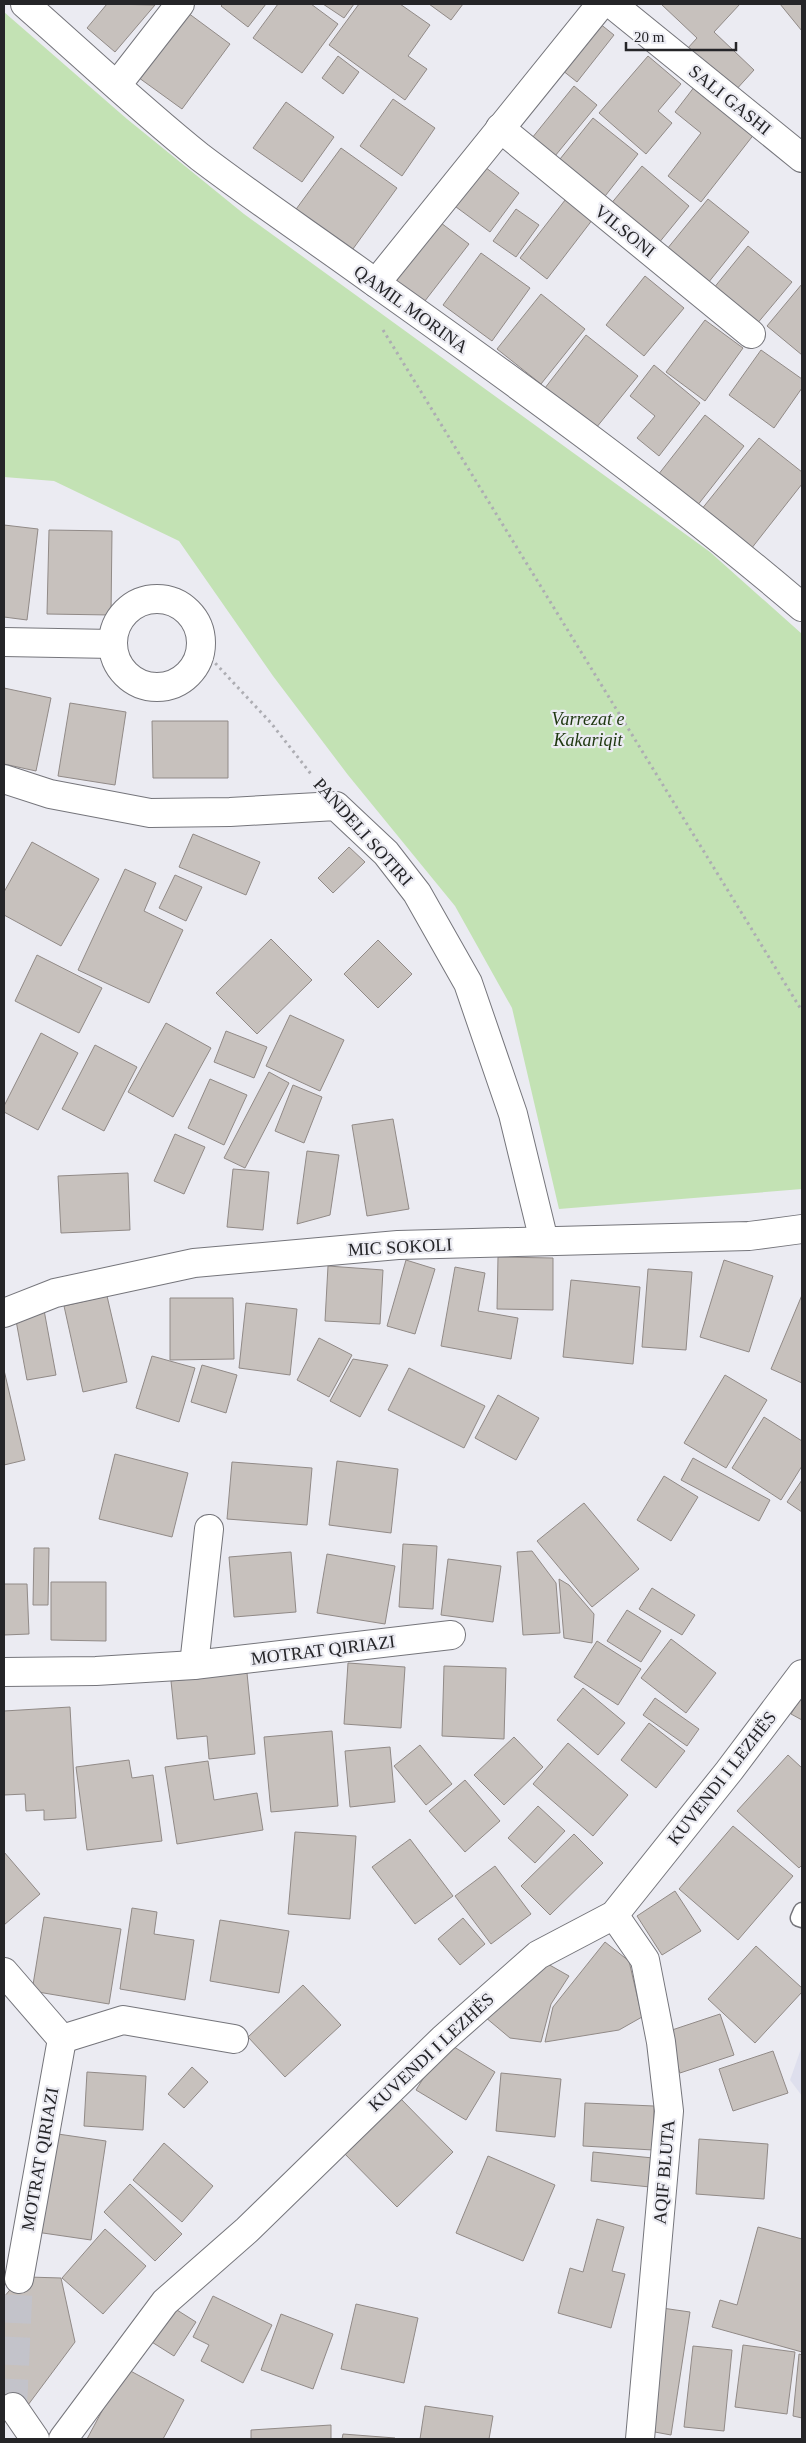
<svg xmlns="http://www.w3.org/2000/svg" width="806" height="2443" viewBox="0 0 806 2443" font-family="Georgia,serif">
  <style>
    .built { fill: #dedfed }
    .green { fill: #c3e2b4 }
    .building { fill: #c7c1bd; stroke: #918a87 }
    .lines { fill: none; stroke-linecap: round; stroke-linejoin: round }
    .minor-tunnel { stroke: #c3c3ca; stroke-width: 28; stroke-dasharray: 28 14; stroke-linecap: butt }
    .service-casing { stroke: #75757b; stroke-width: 19 }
    .minor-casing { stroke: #75757b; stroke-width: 30 }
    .path { stroke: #adadb3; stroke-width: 3; stroke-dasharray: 2.5 4; stroke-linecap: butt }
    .service { stroke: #fff; stroke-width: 16 }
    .minor { stroke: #fff; stroke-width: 28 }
    .labels { text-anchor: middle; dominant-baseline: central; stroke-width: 4.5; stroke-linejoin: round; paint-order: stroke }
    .street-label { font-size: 18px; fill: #252528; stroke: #ebebf2 }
    .park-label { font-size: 18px; font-style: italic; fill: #1e370f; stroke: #ebebf2 }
  </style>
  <rect width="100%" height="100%" fill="#ebebf2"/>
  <path class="built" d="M 802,2046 L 802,2096 L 790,2080 Z"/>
  <path class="green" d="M 4,12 L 127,119 L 244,214 L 710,552 L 802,634 L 802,1189 L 559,1209 L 512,1008 L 455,906 L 348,775 L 273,676 L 179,541 L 54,481 L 4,477 Z"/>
  <g class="building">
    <path d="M 107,4 L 155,5 L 115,52 L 87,28 Z"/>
    <path d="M 223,4 L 266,4 L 248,27 L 221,6 Z"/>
    <path d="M 278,4 L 311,4 L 338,24 L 302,73 L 253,38 Z"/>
    <path d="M 323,4 L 354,4 L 344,18 Z"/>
    <path d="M 359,4 L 400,4 L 430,25 L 408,56 L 427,69 L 405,100 L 329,45 Z"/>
    <path d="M 429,4 L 463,4 L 451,20 Z"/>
    <path d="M 661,4 L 740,4 L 714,32 L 754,70 L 734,92 L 687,49 L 697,38 Z"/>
    <path d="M 780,4 L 802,4 L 802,31 Z"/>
    <path d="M 184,10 L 230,44 L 182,109 L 135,75 Z"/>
    <path d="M 594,19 L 614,35 L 577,82 L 557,66 Z"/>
    <path d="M 338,56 L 359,72 L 343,94 L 322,78 Z"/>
    <path d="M 648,56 L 681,84 L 658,111 L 672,123 L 646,154 L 599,113 Z"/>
    <path d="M 574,86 L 597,105 L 555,156 L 532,138 Z"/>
    <path d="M 695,86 L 755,133 L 701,202 L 668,176 L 701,133 L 675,112 Z"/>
    <path d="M 393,99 L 435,128 L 402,176 L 360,146 Z"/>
    <path d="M 286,102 L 334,137 L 302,182 L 253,148 Z"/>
    <path d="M 593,118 L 638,154 L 602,200 L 556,164 Z"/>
    <path d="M 341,148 L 397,188 L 350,253 L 294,212 Z"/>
    <path d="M 481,164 L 519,193 L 490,232 L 452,204 Z"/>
    <path d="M 642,166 L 689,206 L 658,244 L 610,205 Z"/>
    <path d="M 569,195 L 596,215 L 547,279 L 520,258 Z"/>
    <path d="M 708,199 L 749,232 L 708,283 L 667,249 Z"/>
    <path d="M 516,209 L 539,225 L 516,257 L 493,241 Z"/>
    <path d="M 437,220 L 469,244 L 421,306 L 389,282 Z"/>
    <path d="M 748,246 L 792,282 L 756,325 L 713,289 Z"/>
    <path d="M 481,253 L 530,288 L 492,341 L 443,305 Z"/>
    <path d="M 645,276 L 684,308 L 644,356 L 606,325 Z"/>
    <path d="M 802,284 L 802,355 L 767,326 Z"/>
    <path d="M 541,294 L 585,329 L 541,384 L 497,349 Z"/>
    <path d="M 705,320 L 743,348 L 705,401 L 666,372 Z"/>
    <path d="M 586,335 L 638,376 L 596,428 L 545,388 Z"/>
    <path d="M 761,350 L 802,379 L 802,388 L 774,428 L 729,395 Z"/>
    <path d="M 654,365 L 700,403 L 659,456 L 637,438 L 655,416 L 630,396 Z"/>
    <path d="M 705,415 L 744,446 L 697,506 L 658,475 Z"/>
    <path d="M 759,438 L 802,472 L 802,484 L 751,549 L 701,510 Z"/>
    <path d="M 4,525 L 38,529 L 27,620 L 4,617 Z"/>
    <path d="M 49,530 L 112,531 L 111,615 L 47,614 Z"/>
    <path d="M 4,688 L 51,698 L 36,771 L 4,764 Z"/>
    <path d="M 70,703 L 126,712 L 115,785 L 58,776 Z"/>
    <path d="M 152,721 L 228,721 L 228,778 L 153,778 Z"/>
    <path d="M 193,834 L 260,862 L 246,895 L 179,867 Z"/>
    <path d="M 32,842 L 99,879 L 61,946 L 4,915 L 4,892 Z"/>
    <path d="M 349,847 L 365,862 L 333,893 L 318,878 Z"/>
    <path d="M 125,869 L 156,883 L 144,911 L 183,930 L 149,1003 L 78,970 Z"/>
    <path d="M 175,875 L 202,887 L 186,921 L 159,908 Z"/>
    <path d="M 271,939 L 312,980 L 257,1034 L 216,993 Z"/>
    <path d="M 378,940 L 412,974 L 378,1008 L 344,974 Z"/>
    <path d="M 37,955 L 102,988 L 79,1033 L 15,1001 Z"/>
    <path d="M 290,1015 L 344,1040 L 320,1091 L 266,1066 Z"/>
    <path d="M 166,1023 L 211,1048 L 173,1117 L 128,1092 Z"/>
    <path d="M 226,1031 L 267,1047 L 254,1078 L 214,1062 Z"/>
    <path d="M 41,1033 L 78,1053 L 38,1130 L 4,1112 L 4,1106 Z"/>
    <path d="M 95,1045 L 137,1067 L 104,1131 L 62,1109 Z"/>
    <path d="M 269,1072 L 289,1083 L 245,1168 L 224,1158 Z"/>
    <path d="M 210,1079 L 247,1095 L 224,1145 L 188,1128 Z"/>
    <path d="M 293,1085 L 322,1097 L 304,1143 L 275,1131 Z"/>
    <path d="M 393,1119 L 409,1209 L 367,1216 L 352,1125 Z"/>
    <path d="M 175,1134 L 205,1147 L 184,1194 L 154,1181 Z"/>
    <path d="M 307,1151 L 339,1155 L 330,1215 L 297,1224 Z"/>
    <path d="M 233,1169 L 269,1172 L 263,1230 L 227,1227 Z"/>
    <path d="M 128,1173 L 130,1230 L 61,1233 L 58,1176 Z"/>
    <path d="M 498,1257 L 553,1258 L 553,1310 L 497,1309 Z"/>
    <path d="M 406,1260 L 435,1269 L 415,1334 L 387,1326 Z"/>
    <path d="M 724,1260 L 773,1276 L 749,1352 L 700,1337 Z"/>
    <path d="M 328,1266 L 383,1270 L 380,1324 L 325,1321 Z"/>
    <path d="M 455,1267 L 485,1273 L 478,1311 L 518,1318 L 511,1359 L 441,1346 Z"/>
    <path d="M 648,1269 L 692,1272 L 686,1350 L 642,1347 Z"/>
    <path d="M 571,1280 L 640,1287 L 633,1364 L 563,1357 Z"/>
    <path d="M 802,1295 L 802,1383 L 771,1369 Z"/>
    <path d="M 107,1296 L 127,1382 L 83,1392 L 64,1306 Z"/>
    <path d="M 170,1298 L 233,1298 L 234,1359 L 170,1360 Z"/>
    <path d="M 246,1303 L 297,1309 L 290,1375 L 239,1368 Z"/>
    <path d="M 44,1310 L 56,1375 L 27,1380 L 15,1315 Z"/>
    <path d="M 319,1338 L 352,1355 L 329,1397 L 297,1380 Z"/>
    <path d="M 152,1356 L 195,1368 L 179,1422 L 136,1408 Z"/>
    <path d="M 353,1359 L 388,1365 L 360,1417 L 330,1401 Z"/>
    <path d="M 202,1365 L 237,1375 L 226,1413 L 191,1402 Z"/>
    <path d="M 409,1368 L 485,1406 L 464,1448 L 388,1410 Z"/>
    <path d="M 4,1370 L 25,1460 L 4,1465 Z"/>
    <path d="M 725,1375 L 767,1400 L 726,1468 L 684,1443 Z"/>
    <path d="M 498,1395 L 539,1418 L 516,1460 L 475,1438 Z"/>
    <path d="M 764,1417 L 802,1441 L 802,1466 L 781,1500 L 732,1468 Z"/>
    <path d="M 115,1454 L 188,1473 L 172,1537 L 99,1519 Z"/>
    <path d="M 693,1458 L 770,1500 L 759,1521 L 681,1480 Z"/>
    <path d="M 337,1461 L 398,1469 L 391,1533 L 329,1525 Z"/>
    <path d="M 232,1462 L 312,1468 L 307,1525 L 227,1519 Z"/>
    <path d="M 664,1476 L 698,1497 L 671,1541 L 637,1520 Z"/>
    <path d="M 802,1480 L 802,1512 L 787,1502 Z"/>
    <path d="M 584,1503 L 639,1569 L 592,1607 L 537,1541 Z"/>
    <path d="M 403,1544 L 437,1546 L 433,1609 L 399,1607 Z"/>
    <path d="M 34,1548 L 49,1548 L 48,1605 L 33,1605 Z"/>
    <path d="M 532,1551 L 556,1583 L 560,1633 L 523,1635 L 517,1552 Z"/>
    <path d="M 291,1552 L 296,1612 L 234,1617 L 229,1557 Z"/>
    <path d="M 327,1554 L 395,1566 L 385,1624 L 317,1613 Z"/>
    <path d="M 448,1559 L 501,1566 L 493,1622 L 441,1615 Z"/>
    <path d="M 559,1579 L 569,1585 L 594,1614 L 592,1643 L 564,1638 Z"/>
    <path d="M 51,1582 L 106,1582 L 106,1641 L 51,1640 Z"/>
    <path d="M 4,1584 L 27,1584 L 29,1634 L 4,1635 Z"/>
    <path d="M 652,1588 L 695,1615 L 682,1635 L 639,1609 Z"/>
    <path d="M 627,1610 L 661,1631 L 641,1662 L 607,1641 Z"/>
    <path d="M 671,1639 L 716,1673 L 686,1713 L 641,1678 Z"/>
    <path d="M 597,1641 L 641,1669 L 618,1705 L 574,1677 Z"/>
    <path d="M 348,1663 L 405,1667 L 401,1728 L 344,1724 Z"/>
    <path d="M 444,1666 L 506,1668 L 504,1739 L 442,1736 Z"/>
    <path d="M 247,1673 L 255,1754 L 209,1759 L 207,1736 L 177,1739 L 171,1681 Z"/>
    <path d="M 583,1688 L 625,1723 L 598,1755 L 557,1720 Z"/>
    <path d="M 802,1695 L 802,1720 L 791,1714 Z"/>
    <path d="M 655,1698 L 699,1729 L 687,1746 L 643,1715 Z"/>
    <path d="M 70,1707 L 76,1818 L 44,1820 L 44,1810 L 26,1811 L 25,1794 L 4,1795 L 4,1711 Z"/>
    <path d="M 649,1723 L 685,1751 L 656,1788 L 621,1760 Z"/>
    <path d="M 332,1731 L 338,1806 L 271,1812 L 264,1737 Z"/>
    <path d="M 514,1737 L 543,1767 L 504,1805 L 474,1775 Z"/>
    <path d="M 568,1743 L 628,1795 L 593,1836 L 533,1784 Z"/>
    <path d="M 420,1745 L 452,1784 L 426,1805 L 394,1766 Z"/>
    <path d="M 390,1747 L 395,1802 L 350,1807 L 345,1751 Z"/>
    <path d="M 788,1755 L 802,1768 L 802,1865 L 799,1868 L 737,1811 Z"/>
    <path d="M 129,1760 L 132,1778 L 153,1775 L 162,1841 L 87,1850 L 76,1767 Z"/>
    <path d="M 208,1761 L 214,1800 L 257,1793 L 263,1830 L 177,1844 L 165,1767 Z"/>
    <path d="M 465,1780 L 500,1821 L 465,1852 L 429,1811 Z"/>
    <path d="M 538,1806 L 565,1831 L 535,1863 L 508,1838 Z"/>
    <path d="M 733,1826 L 793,1876 L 738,1940 L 679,1889 Z"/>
    <path d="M 295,1832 L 356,1836 L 350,1919 L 288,1914 Z"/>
    <path d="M 574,1834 L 603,1863 L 550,1915 L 521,1886 Z"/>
    <path d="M 410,1839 L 453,1896 L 415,1924 L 372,1867 Z"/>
    <path d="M 4,1852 L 40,1894 L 4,1925 Z"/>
    <path d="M 495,1866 L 531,1914 L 491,1944 L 455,1896 Z"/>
    <path d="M 675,1891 L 701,1931 L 662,1955 L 637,1916 Z"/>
    <path d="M 132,1908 L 157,1912 L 154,1934 L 194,1940 L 185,2000 L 120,1989 Z"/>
    <path d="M 44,1917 L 121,1929 L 109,2004 L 32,1991 Z"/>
    <path d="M 463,1918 L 485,1944 L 460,1965 L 438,1939 Z"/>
    <path d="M 220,1920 L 289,1931 L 279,1993 L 210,1981 Z"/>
    <path d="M 605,1942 L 629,1961 L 642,2017 L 619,2030 L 545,2042 L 553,2007 Z"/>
    <path d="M 756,1946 L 802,1988 L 802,1992 L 755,2043 L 708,1999 Z"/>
    <path d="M 539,1959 L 569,1976 L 551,2004 L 541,2042 L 510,2038 L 485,2017 Z"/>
    <path d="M 303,1985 L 341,2025 L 285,2077 L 248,2037 Z"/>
    <path d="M 720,2014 L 734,2055 L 680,2073 L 666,2032 Z"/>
    <path d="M 446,2042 L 495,2072 L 466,2120 L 416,2090 Z"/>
    <path d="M 773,2051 L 788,2093 L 733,2111 L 719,2069 Z"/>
    <path d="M 192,2067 L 208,2082 L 184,2108 L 168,2094 Z"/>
    <path d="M 87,2072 L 146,2076 L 143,2130 L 84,2126 Z"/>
    <path d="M 501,2073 L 561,2079 L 555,2137 L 496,2131 Z"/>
    <path d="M 398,2096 L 453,2152 L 397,2207 L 342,2151 Z"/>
    <path d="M 585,2103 L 654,2106 L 653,2150 L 583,2146 Z"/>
    <path d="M 51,2133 L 106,2141 L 91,2240 L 36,2232 Z"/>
    <path d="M 699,2139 L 768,2144 L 764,2199 L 696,2194 Z"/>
    <path d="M 164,2143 L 213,2186 L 182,2222 L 133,2180 Z"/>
    <path d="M 593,2152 L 653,2158 L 650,2187 L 591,2181 Z"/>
    <path d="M 488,2156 L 555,2185 L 523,2261 L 456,2233 Z"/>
    <path d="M 130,2184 L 182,2234 L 155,2261 L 104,2212 Z"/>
    <path d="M 597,2219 L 624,2227 L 612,2271 L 625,2274 L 611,2328 L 558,2313 L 570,2268 L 583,2272 Z"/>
    <path d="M 758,2227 L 802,2239 L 802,2352 L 712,2327 L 720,2300 L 737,2305 Z"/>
    <path d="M 105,2229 L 146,2266 L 103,2314 L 62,2278 Z"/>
    <path d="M 28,2277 L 61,2278 L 75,2342 L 25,2409 L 4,2399 L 4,2297 L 19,2279 Z"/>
    <path d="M 213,2296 L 272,2325 L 243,2383 L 201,2361 L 209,2345 L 193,2337 Z"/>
    <path d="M 356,2304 L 418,2318 L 404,2383 L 341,2369 Z"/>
    <path d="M 169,2305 L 196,2322 L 174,2356 L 147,2339 Z"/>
    <path d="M 662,2308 L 690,2312 L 671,2435 L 644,2430 Z"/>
    <path d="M 281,2314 L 333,2334 L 313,2389 L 261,2370 Z"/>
    <path d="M 743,2345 L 795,2352 L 787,2414 L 735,2407 Z"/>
    <path d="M 693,2346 L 732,2350 L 724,2431 L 684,2427 Z"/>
    <path d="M 799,2354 L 802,2355 L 802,2418 L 793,2416 Z"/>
    <path d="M 125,2368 L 184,2400 L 163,2439 L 87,2439 Z"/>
    <path d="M 425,2406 L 493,2416 L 489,2439 L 420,2439 Z"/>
    <path d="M 331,2425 L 331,2439 L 251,2439 L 251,2430 Z"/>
    <path d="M 343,2434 L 395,2438 L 395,2439 L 342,2439 Z"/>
  </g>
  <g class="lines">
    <path class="minor-tunnel" d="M 13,2407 L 19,2279"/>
    <g class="service-casing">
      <path id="service" d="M 802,1911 L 799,1918 L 802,1919"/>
    </g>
    <g class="minor-casing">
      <g id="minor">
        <path d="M 25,4 C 83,55 140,109 200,157 C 258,201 318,241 377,284 C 522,387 667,492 802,607"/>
        <path d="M 612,4 L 802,158"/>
        <path d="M 117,85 L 180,4"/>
        <path d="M 500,128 L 751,334"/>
        <path d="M 376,283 L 601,4"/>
        <circle cx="157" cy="643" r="44"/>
        <path d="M 4,642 L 113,644"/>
        <path d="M 4,779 L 50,794 L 150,813 L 230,812 L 336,806 L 386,853 L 417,893 L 468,983 L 513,1114 L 544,1241"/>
        <path d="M 4,1313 L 55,1293 L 194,1263 L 398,1245 L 749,1236 L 802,1229"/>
        <path d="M 194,1665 L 209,1529"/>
        <path d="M 4,1672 L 96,1671 L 194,1665 L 451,1635"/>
        <path d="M 614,1915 L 645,1960 L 661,2042 L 669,2111 L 640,2439"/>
        <path d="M 4,1972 L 62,2039"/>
        <path d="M 62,2039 L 123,2020 L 234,2039"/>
        <path d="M 19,2279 L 62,2039"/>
        <path d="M 13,2407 L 35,2439"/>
        <path d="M 63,2439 L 165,2302 L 247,2230 L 443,2039 L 538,1955 L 614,1915 L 729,1771 L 802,1674"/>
      </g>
    </g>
    <g class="path">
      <path d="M 383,330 L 802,1011"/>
      <path d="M 202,649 L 271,723 L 311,774"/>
    </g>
    <use href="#service" class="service"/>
    <use href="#minor" class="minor"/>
  </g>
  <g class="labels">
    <g class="street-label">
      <text transform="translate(730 100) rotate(39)">SALI GASHI</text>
      <text transform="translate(625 231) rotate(39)">VILSONI</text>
      <text transform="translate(411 309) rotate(36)">QAMIL MORINA</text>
      <text transform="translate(363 832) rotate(48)">PANDELI SOTIRI</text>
      <text transform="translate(400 1247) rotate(-3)">MIC SOKOLI</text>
      <text transform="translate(323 1650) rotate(-7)">MOTRAT QIRIAZI</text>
      <text transform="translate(722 1778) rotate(-52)">KUVENDI I LEZHËS</text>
      <text transform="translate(431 2052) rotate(-43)">KUVENDI I LEZHËS</text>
      <text transform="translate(40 2159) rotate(-80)">MOTRAT QIRIAZI</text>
      <text transform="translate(664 2172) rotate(-85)">AQIF BLUTA</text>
    </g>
    <g class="park-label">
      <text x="588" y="719">Varrezat e<tspan x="588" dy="21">Kakariqit</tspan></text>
    </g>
  </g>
  <rect width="806" height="2443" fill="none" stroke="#252528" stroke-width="10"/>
  <path d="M626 42v8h110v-8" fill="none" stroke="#252528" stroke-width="2.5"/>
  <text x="634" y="42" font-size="15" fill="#252528" stroke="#ebebf2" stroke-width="4" paint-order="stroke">20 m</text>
</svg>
